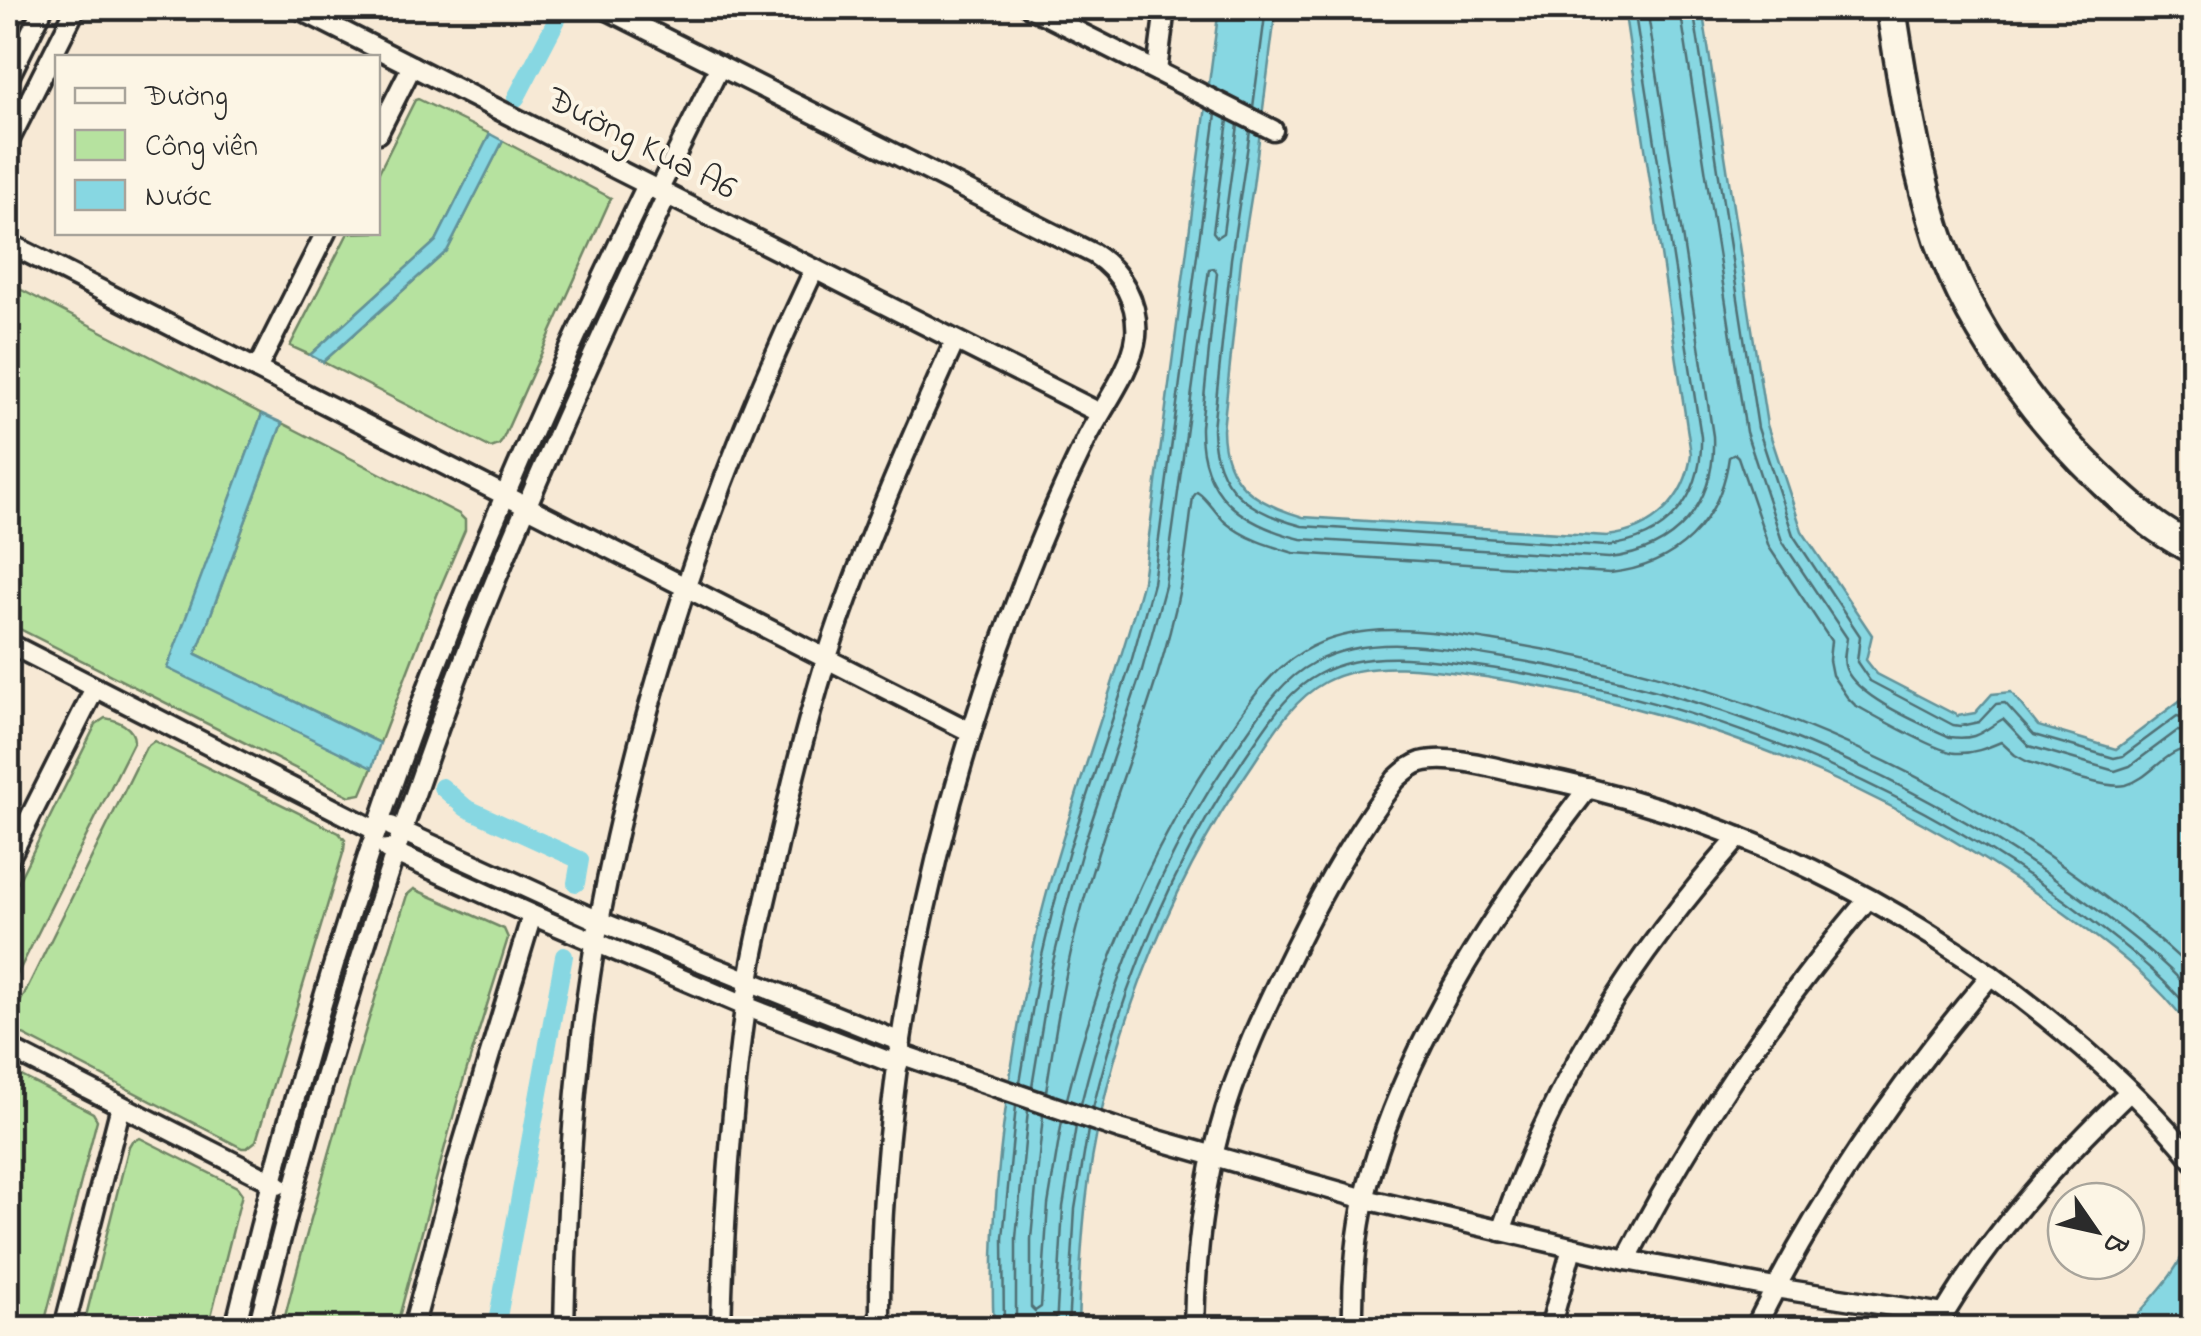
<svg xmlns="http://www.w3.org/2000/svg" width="2201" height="1336" viewBox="0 0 2201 1336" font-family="'Indie Flower',sans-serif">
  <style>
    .green { fill: #b6e29f; stroke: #708665; stroke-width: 2.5 }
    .water { fill: #87d7e2; stroke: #629299; stroke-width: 2.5 }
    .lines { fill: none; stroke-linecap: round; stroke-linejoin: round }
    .shore { stroke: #507074; stroke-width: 2.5 }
    .canal { stroke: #87d7e2; stroke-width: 18 }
    .minor-casing { stroke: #2b2b2b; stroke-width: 25 }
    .highway-casing { stroke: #2b2b2b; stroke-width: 35 }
    .minor { stroke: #fcf5e5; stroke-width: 18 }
    .highway { stroke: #fcf5e5; stroke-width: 28 }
    .labels { text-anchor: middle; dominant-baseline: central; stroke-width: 8; stroke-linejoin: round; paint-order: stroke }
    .street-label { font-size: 35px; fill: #2b2b2b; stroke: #fcf5e5 }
  </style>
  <rect width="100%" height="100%" fill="#f7e9d5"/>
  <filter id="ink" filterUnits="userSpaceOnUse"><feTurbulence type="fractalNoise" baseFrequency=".01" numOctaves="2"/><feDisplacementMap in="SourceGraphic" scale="20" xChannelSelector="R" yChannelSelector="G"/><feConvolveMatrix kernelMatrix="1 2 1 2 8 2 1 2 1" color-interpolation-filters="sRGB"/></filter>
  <g filter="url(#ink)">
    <g class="green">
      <path d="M 418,99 L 490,134 L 436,241 L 310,355 L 290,346 L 348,233 L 378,232 L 378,174 L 415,100 Z"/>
      <path d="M 503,141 L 611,198 L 502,441 L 499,445 L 491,448 L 323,362 L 447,251 Z"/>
      <path d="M 8,283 L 262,414 L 168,667 L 372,768 L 361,794 L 350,796 L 8,623 Z"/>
      <path d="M 282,423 L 459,514 L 465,520 L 465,530 L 437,595 L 380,743 L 196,654 Z"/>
      <path d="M 105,718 C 117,720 134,727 134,741 L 8,993 L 8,902 L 96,724 Z"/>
      <path d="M 154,741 L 339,833 L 345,840 L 344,850 L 256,1141 L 247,1148 L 242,1148 L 12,1029 L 9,1025 L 146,747 Z"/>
      <path d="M 414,889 L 504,929 L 508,938 L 460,1091 L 396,1328 L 282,1328 C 319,1182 362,1039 407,895 Z"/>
      <path d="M 8,1069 L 93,1113 L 97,1120 L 43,1328 L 24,1328 L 8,1324 Z"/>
      <path d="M 140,1138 L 237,1187 L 242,1194 L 208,1328 L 83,1328 L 129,1146 L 132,1141 Z"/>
    </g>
    <g class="water">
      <path d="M 1219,8 L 1276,8 L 1253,186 L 1241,260 L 1223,430 C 1224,484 1255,503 1303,517 L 1607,536 C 1652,531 1686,500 1691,454 L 1624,8 L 1702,8 L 1767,425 L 1802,531 L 1872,635 L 1866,660 L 1877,674 L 1958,716 L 1975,713 L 1992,694 L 2011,692 L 2038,726 L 2116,749 L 2186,696 L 2194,736 L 2193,1032 C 2160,983 2111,947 2064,913 C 1890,787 1702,711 1491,678 C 1440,670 1371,657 1325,682 C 1292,700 1273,734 1253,764 C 1164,892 1102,1055 1085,1210 C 1081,1249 1079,1289 1078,1328 L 994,1328 C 989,1243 998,1156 1011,1071 C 1020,1014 1030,956 1045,900 C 1074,792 1114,688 1143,581 Z"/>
      <path d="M 490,134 L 503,141 L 447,251 L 323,362 L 310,355 L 436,241 Z"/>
      <path d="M 262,414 L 282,423 L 196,654 L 380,743 L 372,768 L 167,668 Z"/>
      <path d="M 2193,1181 L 2193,1328 L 2126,1328 C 2148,1301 2181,1272 2189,1237 C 2192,1219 2191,1199 2193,1181 Z"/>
    </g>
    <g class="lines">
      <g class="shore">
        <path d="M 1680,8 L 1746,432 L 1782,541 L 1847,638 C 1846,648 1842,659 1846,669 C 1858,698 1922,724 1950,737 C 1978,741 1983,730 2003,719 L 2029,746 L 2115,771 L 2130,766 L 2177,731 L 2194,732"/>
        <path d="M 1693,8 L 1758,428 L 1793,535 L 1860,636 L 1857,662 L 1870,681 L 1953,725 L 1960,726 L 1979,722 L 1996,704 L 2005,703 L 2034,735 L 2114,758 L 2123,756 L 2177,716 L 2194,720"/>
        <path d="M 1253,107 L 1266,8"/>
        <path d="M 1228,120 L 1213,232 L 1217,237 L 1223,233 L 1238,125"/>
        <path d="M 1250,131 L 1231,259 L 1213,429 C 1214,489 1249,512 1302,526 L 1606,546 C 1667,540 1703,497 1701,437 L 1634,8"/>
        <path d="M 1020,1083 L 1040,964 L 1054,905 L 1071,844 L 1130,666 L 1153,583 L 1216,114"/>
        <path d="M 1032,1087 L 1052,966 L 1066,908 L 1083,847 L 1142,670 L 1165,586 L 1209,269 L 1214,268 L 1217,273 L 1201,427 C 1200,494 1240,524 1301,539 L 1609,558 C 1676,551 1716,504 1713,436 L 1647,8"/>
        <path d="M 1046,1092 C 1055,1032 1065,970 1081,911 C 1109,802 1158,698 1180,588 C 1186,558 1189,527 1193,497 L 1197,492 C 1208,499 1215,513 1225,522 C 1245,539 1270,546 1294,553 L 1610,573 C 1676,566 1720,523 1729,457 L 1735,454 L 1738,457 L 1769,547 L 1831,641 L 1829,660 L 1832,675 L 1847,697 L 1855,705 C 1875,716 1937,752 1956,753 C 1972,754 1987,748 2001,742 L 2015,755 L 2026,761 C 2049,768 2105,790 2126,785 C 2152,778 2166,747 2194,748"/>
        <path d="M 1067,1099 C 1099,968 1150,846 1227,735 C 1248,703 1269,672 1302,652 C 1358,618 1433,631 1494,641 C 1704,673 1905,751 2077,876 C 2118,906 2158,936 2194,972"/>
        <path d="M 1081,1104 C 1113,972 1164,852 1242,740 C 1262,711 1281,680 1313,663 C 1368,633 1439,647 1498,657 C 1707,689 1902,768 2073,892 C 2115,923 2160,955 2194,995"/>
        <path d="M 1093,1108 C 1124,980 1174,860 1249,751 C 1269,722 1287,691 1319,674 C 1370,646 1442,661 1497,669 C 1701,701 1896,779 2064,900 C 2110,934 2157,969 2194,1014"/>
        <path d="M 1043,1115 L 1031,1239 L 1031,1307 L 1035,1311 L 1041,1307 L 1048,1205 L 1062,1121"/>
        <path d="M 1004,1328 L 1003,1238 L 1016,1106"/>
        <path d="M 1016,1328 L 1016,1238 L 1028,1110"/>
        <path d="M 1056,1328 L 1063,1207 L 1076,1126"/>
        <path d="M 1068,1328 L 1075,1209 L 1088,1130"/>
      </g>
      <g class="canal">
        <path d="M 516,98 L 563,8"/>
        <path d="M 442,787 L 466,808 L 580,860 L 576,883"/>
        <path d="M 496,1328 L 564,956"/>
      </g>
      <g class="minor-casing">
        <g id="minor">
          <path d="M 297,8 L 1100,413"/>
          <path d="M 604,8 L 1094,254 C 1122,272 1139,303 1136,337 C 1133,367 1101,410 1087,438 C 1060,493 1036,548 1015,605 C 929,832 878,1085 880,1328"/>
          <path d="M 1031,8 L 1273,130"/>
          <path d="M 1157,71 L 1165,8"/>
          <path d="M 8,79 L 43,8"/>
          <path d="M 378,133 L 412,66"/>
          <path d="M 8,143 L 76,8"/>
          <path d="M 658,191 L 720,66"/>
          <path d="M 8,243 L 971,732"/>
          <path d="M 257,369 L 326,232"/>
          <path d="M 8,643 L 377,831"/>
          <path d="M 391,826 L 599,921 L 901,1042"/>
          <path d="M 387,849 L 532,915 L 745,1006 L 898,1065"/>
          <path d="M 8,861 L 95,688"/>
          <path d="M 8,1048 L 278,1185"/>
          <path d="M 900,1054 L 1119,1129 L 1365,1199 L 1626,1260 L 1775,1288 L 1944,1314"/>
          <path d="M 1501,1231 C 1554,1079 1632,957 1739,837"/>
          <path d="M 1626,1260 C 1693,1131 1774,1010 1868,899"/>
          <path d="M 64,1328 L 121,1106"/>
          <path d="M 235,1328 C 279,1147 329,967 390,791 C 462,584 552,382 647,185"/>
          <path d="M 258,1328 C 312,1110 376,894 455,683 C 518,517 592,356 667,195"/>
          <path d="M 413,1328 L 458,1160 L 532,915"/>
          <path d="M 564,1328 C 567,1193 574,1055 599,922 C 641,695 715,478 814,270"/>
          <path d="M 721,1328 C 724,1213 731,1096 749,981 C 755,941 765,902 774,863 C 789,794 806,725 827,657 C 862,549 908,445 955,341"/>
          <path d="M 1194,1328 C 1195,1263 1202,1196 1219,1132 C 1236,1068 1265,1008 1294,949 C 1323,890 1356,831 1396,779 C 1404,772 1411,765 1421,762 C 1450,754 1498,769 1527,775 C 1724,812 1911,904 2064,1032 C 2111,1071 2156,1113 2194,1161"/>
          <path d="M 1353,1328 C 1352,1277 1357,1220 1372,1170 C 1413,1031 1500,902 1588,788"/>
          <path d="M 1550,1328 L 1572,1248"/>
          <path d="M 1755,1328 C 1818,1201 1899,1083 1991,975"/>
          <path d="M 1936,1328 C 1987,1238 2055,1163 2130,1091"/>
        </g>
      </g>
      <g class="highway-casing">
        <path id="highway" d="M 1891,8 C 1902,78 1912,148 1932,216 C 1965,333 2055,446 2149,521 C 2162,532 2179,541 2194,550"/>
      </g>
      <use href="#minor" class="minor"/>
      <use href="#highway" class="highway"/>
    </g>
  </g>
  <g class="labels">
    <g class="street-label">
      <text transform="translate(641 145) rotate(27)">Đường Kua A6</text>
    </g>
  </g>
  <rect width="2201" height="1336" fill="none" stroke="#fcf5e5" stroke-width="40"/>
  <rect x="20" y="20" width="2161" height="1296" fill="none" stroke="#2b2b2b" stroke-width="4" filter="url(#ink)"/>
  <rect x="55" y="55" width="325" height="180" fill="#fcf5e5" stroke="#a8a49b" stroke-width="2.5"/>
  <rect x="75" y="88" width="50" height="15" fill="#fcf5e5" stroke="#a8a49b" stroke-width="2.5"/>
  <text x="145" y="105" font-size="30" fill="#2b2b2b">Đường</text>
  <rect x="75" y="130" width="50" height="30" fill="#b6e29f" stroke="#a8a49b" stroke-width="2.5"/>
  <text x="145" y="155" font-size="30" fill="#2b2b2b">Công viên</text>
  <rect x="75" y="180" width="50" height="30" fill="#87d7e2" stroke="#a8a49b" stroke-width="2.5"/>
  <text x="145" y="205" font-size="30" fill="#2b2b2b">Nước</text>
  <g transform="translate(2096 1231) rotate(124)"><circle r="48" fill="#fcf5e5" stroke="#a8a49b" stroke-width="2.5"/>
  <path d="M0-8L18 38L0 25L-18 38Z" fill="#2b2b2b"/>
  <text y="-15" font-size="28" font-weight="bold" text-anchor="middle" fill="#2b2b2b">B</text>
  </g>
</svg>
